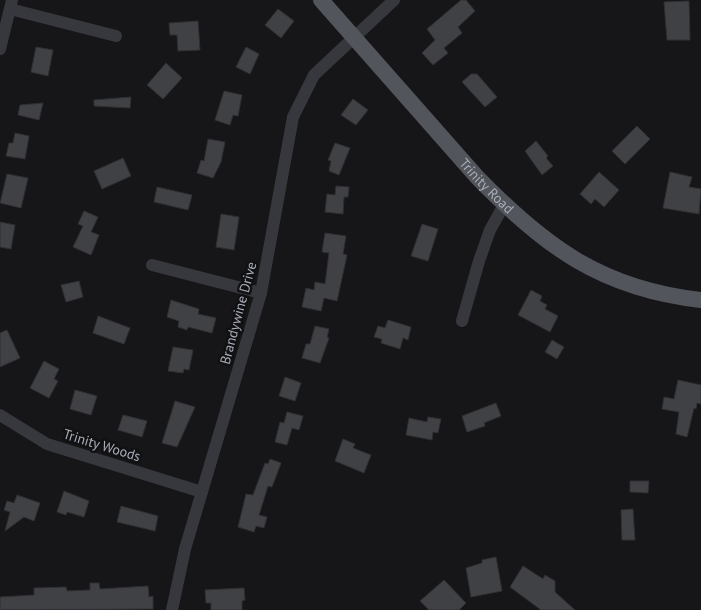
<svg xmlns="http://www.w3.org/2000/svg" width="701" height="610" viewBox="0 0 701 610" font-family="'PT Sans',sans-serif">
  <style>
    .building { fill: #404145; stroke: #303034 }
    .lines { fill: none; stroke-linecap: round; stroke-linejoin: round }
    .minor { stroke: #37383d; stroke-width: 12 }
    .major { stroke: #53555c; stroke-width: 16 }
    .labels { text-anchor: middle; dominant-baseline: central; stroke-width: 5; stroke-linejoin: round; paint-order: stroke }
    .street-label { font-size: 14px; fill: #a8adb8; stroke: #111113 }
  </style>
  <rect width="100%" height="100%" fill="#161618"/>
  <g class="building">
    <path d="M 461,0 L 466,0 L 475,11 L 458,27 L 462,33 L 444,48 L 448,53 L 433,65 L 422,53 L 435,40 L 427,29 Z"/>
    <path d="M 689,1 L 690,40 L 667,40 L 664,2 Z"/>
    <path d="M 278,9 L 294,21 L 281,38 L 265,25 Z"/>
    <path d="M 198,21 L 200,50 L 178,51 L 177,35 L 170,35 L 169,23 Z"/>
    <path d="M 36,47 L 53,50 L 48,76 L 31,72 Z"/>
    <path d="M 246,47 L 259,54 L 250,74 L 236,67 Z"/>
    <path d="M 166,63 L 182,78 L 163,99 L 147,85 Z"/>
    <path d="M 471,74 L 477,74 L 497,97 L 485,107 L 462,82 Z"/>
    <path d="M 224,91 L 242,95 L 238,116 L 233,115 L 230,125 L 215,120 Z"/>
    <path d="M 131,97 L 130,108 L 94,106 L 94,100 Z"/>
    <path d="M 353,99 L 368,110 L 356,125 L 341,115 Z"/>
    <path d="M 43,103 L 39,120 L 18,115 L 20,105 Z"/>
    <path d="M 637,126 L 650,139 L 625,164 L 612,151 Z"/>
    <path d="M 15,133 L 29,136 L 25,159 L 6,156 L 9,143 L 13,143 Z"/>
    <path d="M 208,139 L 225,142 L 221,162 L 213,178 L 197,173 L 201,160 L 204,161 Z"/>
    <path d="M 536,141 L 548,156 L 546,158 L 553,166 L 542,175 L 525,151 Z"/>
    <path d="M 335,143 L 350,148 L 339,175 L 329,171 L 331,161 L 328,160 Z"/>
    <path d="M 123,158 L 131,176 L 102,189 L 94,171 Z"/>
    <path d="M 599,172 L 619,190 L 604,207 L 595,199 L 591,204 L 580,194 Z"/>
    <path d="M 670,172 L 692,177 L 689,187 L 701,189 L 699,214 L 663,208 Z"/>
    <path d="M 7,174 L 28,178 L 21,208 L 0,203 Z"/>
    <path d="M 336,186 L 349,187 L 348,197 L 344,197 L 343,214 L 325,212 L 327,194 L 335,195 Z"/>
    <path d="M 157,187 L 192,195 L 188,210 L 154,202 Z"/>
    <path d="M 84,211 L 98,217 L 91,232 L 99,235 L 91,255 L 73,247 L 83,226 L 78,224 Z"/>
    <path d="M 221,214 L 239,217 L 234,250 L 216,247 Z"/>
    <path d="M 0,222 L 15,225 L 11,249 L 0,247 Z"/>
    <path d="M 422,224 L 438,229 L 428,261 L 411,256 Z"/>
    <path d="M 325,233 L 346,236 L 343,254 L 347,255 L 337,301 L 324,298 L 321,311 L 302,307 L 306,288 L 314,290 L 315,282 L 325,284 L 329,253 L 322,252 Z"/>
    <path d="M 79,281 L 83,297 L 66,302 L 61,285 Z"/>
    <path d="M 531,290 L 542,296 L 540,301 L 547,305 L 545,309 L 558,316 L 550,332 L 518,315 Z"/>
    <path d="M 171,300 L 199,309 L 198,314 L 216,318 L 212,333 L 188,327 L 187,330 L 178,327 L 179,321 L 167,317 Z"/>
    <path d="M 98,316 L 130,328 L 124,344 L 93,333 Z"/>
    <path d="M 388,320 L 411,327 L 408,340 L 403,338 L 400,349 L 381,343 L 382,339 L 374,337 L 378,326 L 385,328 Z"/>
    <path d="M 315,326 L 329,329 L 327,337 L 329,338 L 320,363 L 302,358 L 306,344 L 310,344 Z"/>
    <path d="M 7,330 L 20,358 L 0,367 L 0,333 Z"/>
    <path d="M 552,340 L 564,347 L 557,359 L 545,352 Z"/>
    <path d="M 173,347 L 193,350 L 189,370 L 184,369 L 183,373 L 168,371 Z"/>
    <path d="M 44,361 L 59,369 L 54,379 L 58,381 L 49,398 L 30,388 Z"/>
    <path d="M 285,377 L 301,383 L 295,401 L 279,396 Z"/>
    <path d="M 678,380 L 701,385 L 701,404 L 697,403 L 696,409 L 694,408 L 687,437 L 676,434 L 679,412 L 662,409 L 664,397 L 674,399 Z"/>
    <path d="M 75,390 L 97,396 L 91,415 L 70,409 Z"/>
    <path d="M 175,401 L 195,407 L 177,447 L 162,443 Z"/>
    <path d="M 496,403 L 501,416 L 484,423 L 485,426 L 467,432 L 462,416 Z"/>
    <path d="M 287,412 L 303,416 L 299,430 L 292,428 L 287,445 L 275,442 L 280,422 L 284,423 Z"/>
    <path d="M 123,415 L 147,421 L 142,437 L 118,430 Z"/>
    <path d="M 428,417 L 441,419 L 438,433 L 433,432 L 432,440 L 406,435 L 409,418 L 427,422 Z"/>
    <path d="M 343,439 L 355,444 L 353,448 L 371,455 L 364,473 L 335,461 Z"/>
    <path d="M 270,459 L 281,463 L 272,487 L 268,486 L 259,515 L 267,517 L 264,528 L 256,526 L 254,532 L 238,527 L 246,494 L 253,495 L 265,463 L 268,464 Z"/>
    <path d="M 630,481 L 649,481 L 648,493 L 630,492 Z"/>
    <path d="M 64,491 L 89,501 L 84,517 L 67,512 L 66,515 L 57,512 Z"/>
    <path d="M 17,495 L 40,503 L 34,521 L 24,517 L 5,531 L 10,512 L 4,510 L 7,501 L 14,503 Z"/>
    <path d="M 121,506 L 158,516 L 155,531 L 117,522 Z"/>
    <path d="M 633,509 L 635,540 L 622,540 L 621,510 Z"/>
    <path d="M 496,557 L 502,591 L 471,597 L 466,568 L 482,563 L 482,560 Z"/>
    <path d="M 523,566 L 543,579 L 545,575 L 555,581 L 555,592 L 575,610 L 541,610 L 510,587 Z"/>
    <path d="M 444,580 L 466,603 L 459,610 L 429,610 L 420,601 Z"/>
    <path d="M 90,583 L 99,583 L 100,589 L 148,586 L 149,597 L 153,596 L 153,609 L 0,610 L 0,597 L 34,595 L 34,588 L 66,587 L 67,591 L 90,590 Z"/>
    <path d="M 244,588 L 245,600 L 242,601 L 242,610 L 211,610 L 211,603 L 206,603 L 205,590 Z"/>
  </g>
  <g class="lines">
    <g class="minor">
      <path d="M 10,9 L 116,36"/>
      <path d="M 0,49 L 12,0"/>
      <path d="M 152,265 L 261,293"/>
      <path d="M 462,321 L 479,261 L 490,230 L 504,205"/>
      <path d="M 0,415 L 47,444 L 202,492"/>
      <path d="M 172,610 L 185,549 L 261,293 L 293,117 L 314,75 L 394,0"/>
    </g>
    <path class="major" id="s1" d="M 321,0 L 477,177 C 545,247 602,289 701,300"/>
  </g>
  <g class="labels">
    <g class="street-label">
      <text stroke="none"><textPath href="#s1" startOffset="249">Trinity Road</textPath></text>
      <text transform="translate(238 313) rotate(-75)">Brandywine Drive</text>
      <text transform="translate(102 445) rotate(17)">Trinity Woods</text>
    </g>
  </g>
</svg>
